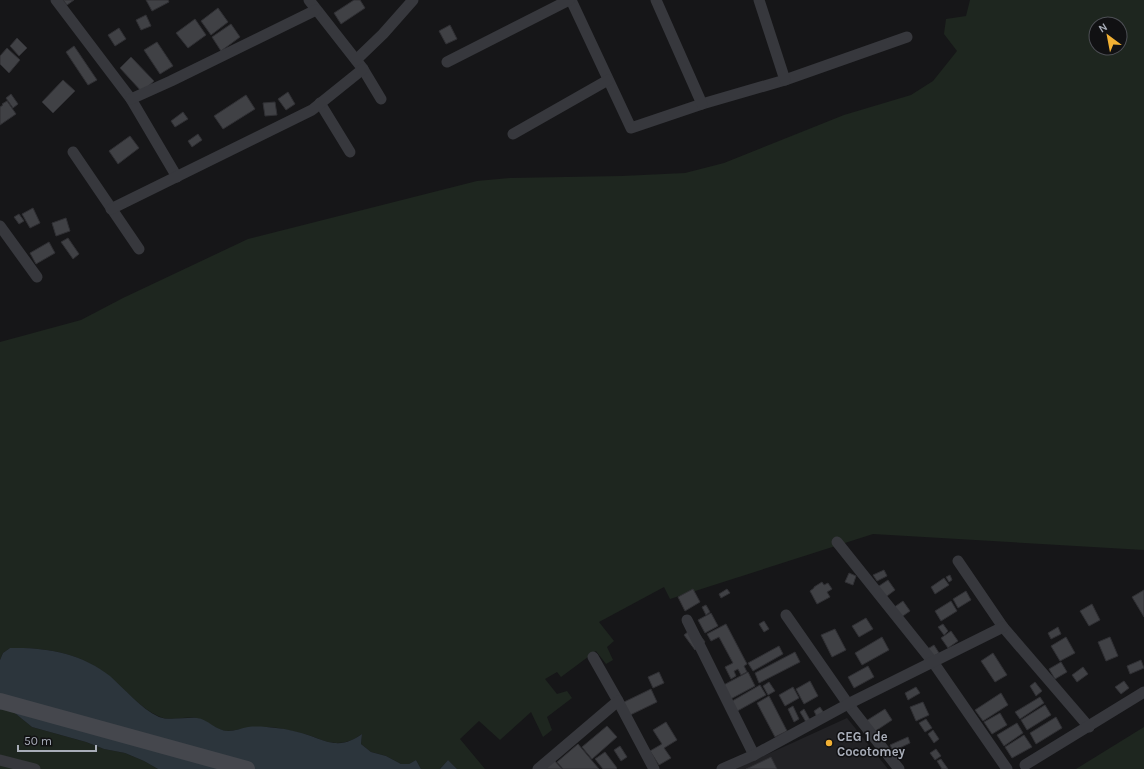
<svg xmlns="http://www.w3.org/2000/svg" width="1144" height="769" viewBox="0 0 1144 769" font-family="Karla,sans-serif">
  <style>
    .built { fill: #222225 }
    .green { fill: #1e261f; fill-rule: evenodd }
    .water { fill: #2c353c }
    .building { fill: #404145; stroke: #303034 }
    .lines { fill: none; stroke-linecap: round; stroke-linejoin: round }
    .minor { stroke: #37383d; stroke-width: 11 }
    .secondary { stroke: #45474d; stroke-width: 16 }
    .poi-dot { fill: #f2b134; stroke: #111113; stroke-width: 1.5 }
    .labels { text-anchor: middle; dominant-baseline: central; stroke-width: 3; stroke-linejoin: round; paint-order: stroke }
    .poi-label { font-size: 13px; font-weight: bold; fill: #a8adb8; stroke: #111113; text-anchor: start }
  </style>
  <rect width="100%" height="100%" fill="#161618"/>
  <path class="built" d="M 847,718 L 888,769 L 735,769 Z"/>
  <g class="green">
    <path d="M 970,0 L 1144,0 L 1144,550 L 873,534 L 670,599 L 664,587 L 599,622 L 614,641 L 607,647 L 613,660 L 606,664 L 596,651 L 561,677 L 557,672 L 545,679 L 557,694 L 567,691 L 572,698 L 547,717 L 552,730 L 543,737 L 531,712 L 500,740 L 479,721 L 460,739 L 485,769 L 457,769 L 448,760 L 440,769 L 421,769 L 416,760 L 409,764 L 401,764 L 386,756 L 371,752 L 361,744 L 362,734 C 353,740 347,743 337,743 C 326,743 318,738 308,735 C 298,732 288,730 278,728 C 269,726 247,728 236,730 C 233,730 230,731 227,731 C 217,731 209,722 200,719 C 187,714 171,723 158,716 C 140,708 125,689 109,676 C 81,653 46,647 10,648 L 3,653 L 0,660 L 0,342 L 81,320 L 123,298 L 248,239 L 477,181 L 510,178 L 622,176 L 685,173 L 724,163 L 844,115 L 911,95 L 933,81 L 957,51 L 944,34 L 946,19 L 966,16 ZM 1096,24 L 1120,24 L 1120,48 L 1096,48 Z"/>
    <path d="M 4,709 L 11,710 L 32,727 L 86,742 L 104,749 L 125,753 L 144,761 L 158,769 L 0,769 L 0,710 Z"/>
    <path d="M 1144,727 L 1144,769 L 1076,769 Z"/>
  </g>
  <g class="water">
    <path d="M 10,648 C 46,647 81,653 110,676 C 125,689 140,708 159,717 C 169,721 185,717 197,718 C 208,719 216,731 228,731 C 235,731 242,728 248,727 C 257,726 267,727 276,728 C 287,729 300,732 311,736 C 319,739 326,742 334,743 C 346,744 353,740 362,734 L 361,744 L 371,752 L 386,756 L 401,764 L 409,764 L 416,760 L 421,769 L 158,769 L 144,761 L 125,753 L 104,749 L 86,742 L 32,727 L 11,710 L 4,709 L 0,710 L 0,660 L 3,653 Z"/>
    <path d="M 448,760 L 457,769 L 440,769 Z"/>
  </g>
  <g class="building">
    <path d="M 63,0 L 74,0 L 67,5 Z"/>
    <path d="M 146,0 L 168,0 L 169,2 L 152,11 Z"/>
    <path d="M 354,0 L 360,0 L 365,8 L 341,24 L 334,13 Z"/>
    <path d="M 218,8 L 228,22 L 211,35 L 201,21 Z"/>
    <path d="M 146,15 L 151,26 L 141,30 L 136,20 Z"/>
    <path d="M 195,19 L 206,35 L 188,48 L 176,33 Z"/>
    <path d="M 231,24 L 240,37 L 221,51 L 212,37 Z"/>
    <path d="M 450,25 L 457,39 L 446,44 L 439,31 Z"/>
    <path d="M 119,28 L 126,39 L 115,46 L 108,35 Z"/>
    <path d="M 17,38 L 27,48 L 19,56 L 10,46 Z"/>
    <path d="M 157,42 L 173,66 L 160,74 L 144,50 Z"/>
    <path d="M 74,46 L 97,80 L 88,85 L 66,52 Z"/>
    <path d="M 7,48 L 20,60 L 9,73 L 0,64 L 0,56 Z"/>
    <path d="M 131,57 L 154,81 L 142,92 L 120,68 Z"/>
    <path d="M 63,80 L 75,91 L 53,113 L 42,102 Z"/>
    <path d="M 288,92 L 295,104 L 286,110 L 278,99 Z"/>
    <path d="M 11,94 L 18,104 L 13,108 L 6,98 Z"/>
    <path d="M 246,95 L 255,109 L 223,129 L 214,116 Z"/>
    <path d="M 7,101 L 16,114 L 0,125 L 0,107 L 3,105 L 2,104 Z"/>
    <path d="M 275,102 L 277,115 L 265,116 L 263,103 Z"/>
    <path d="M 183,112 L 188,119 L 175,127 L 171,121 Z"/>
    <path d="M 198,134 L 202,140 L 192,147 L 188,141 Z"/>
    <path d="M 130,136 L 139,148 L 118,164 L 109,151 Z"/>
    <path d="M 33,208 L 40,223 L 30,228 L 22,214 Z"/>
    <path d="M 19,214 L 24,221 L 19,224 L 14,217 Z"/>
    <path d="M 66,218 L 70,231 L 56,236 L 52,223 Z"/>
    <path d="M 68,238 L 79,254 L 73,259 L 61,242 Z"/>
    <path d="M 49,242 L 55,253 L 36,264 L 30,253 Z"/>
    <path d="M 884,570 L 887,576 L 877,581 L 873,575 Z"/>
    <path d="M 849,573 L 856,576 L 853,585 L 845,582 Z"/>
    <path d="M 950,575 L 952,580 L 949,582 L 946,577 Z"/>
    <path d="M 944,578 L 949,585 L 935,594 L 931,587 Z"/>
    <path d="M 888,580 L 895,590 L 883,599 L 876,588 Z"/>
    <path d="M 822,582 L 824,585 L 828,583 L 832,589 L 827,592 L 830,597 L 817,604 L 810,591 L 814,588 L 814,587 Z"/>
    <path d="M 693,589 L 700,602 L 685,611 L 678,597 Z"/>
    <path d="M 727,589 L 730,593 L 721,598 L 719,594 Z"/>
    <path d="M 1144,590 L 1144,617 L 1132,597 Z"/>
    <path d="M 966,591 L 971,600 L 958,608 L 953,599 Z"/>
    <path d="M 903,601 L 910,611 L 900,618 L 893,608 Z"/>
    <path d="M 951,601 L 957,611 L 941,621 L 935,611 Z"/>
    <path d="M 1092,604 L 1100,620 L 1089,626 L 1080,611 Z"/>
    <path d="M 706,605 L 710,612 L 706,615 L 702,607 Z"/>
    <path d="M 711,613 L 718,626 L 705,633 L 698,620 Z"/>
    <path d="M 866,618 L 873,629 L 859,637 L 852,626 Z"/>
    <path d="M 764,621 L 769,629 L 764,632 L 759,624 Z"/>
    <path d="M 726,624 L 747,664 L 744,666 L 747,672 L 741,675 L 738,669 L 734,671 L 736,676 L 731,679 L 725,667 L 733,663 L 719,637 L 711,641 L 707,634 Z"/>
    <path d="M 943,624 L 948,631 L 944,635 L 938,627 Z"/>
    <path d="M 694,627 L 705,642 L 695,650 L 684,635 Z"/>
    <path d="M 1058,627 L 1061,634 L 1051,639 L 1048,633 Z"/>
    <path d="M 835,629 L 846,650 L 832,657 L 821,635 Z"/>
    <path d="M 951,631 L 958,641 L 948,648 L 941,638 Z"/>
    <path d="M 882,637 L 889,650 L 862,665 L 855,653 Z"/>
    <path d="M 1066,637 L 1075,653 L 1060,661 L 1051,646 Z"/>
    <path d="M 1110,637 L 1118,656 L 1106,661 L 1098,642 Z"/>
    <path d="M 934,645 L 939,653 L 931,658 L 926,650 Z"/>
    <path d="M 779,646 L 783,654 L 753,671 L 748,663 Z"/>
    <path d="M 795,652 L 800,662 L 759,683 L 755,673 Z"/>
    <path d="M 993,653 L 1007,675 L 995,682 L 981,661 Z"/>
    <path d="M 1141,660 L 1144,668 L 1130,674 L 1127,666 Z"/>
    <path d="M 1061,662 L 1067,672 L 1055,679 L 1049,669 Z"/>
    <path d="M 868,666 L 874,677 L 854,688 L 848,677 Z"/>
    <path d="M 1083,667 L 1088,674 L 1077,682 L 1072,675 Z"/>
    <path d="M 659,672 L 664,683 L 653,688 L 648,677 Z"/>
    <path d="M 748,672 L 755,686 L 725,702 L 718,688 Z"/>
    <path d="M 810,681 L 818,696 L 804,704 L 796,689 Z"/>
    <path d="M 1124,681 L 1129,688 L 1121,694 L 1115,687 Z"/>
    <path d="M 769,682 L 775,691 L 768,695 L 763,686 Z"/>
    <path d="M 1035,682 L 1042,691 L 1036,696 L 1030,686 Z"/>
    <path d="M 760,685 L 766,695 L 732,714 L 727,704 Z"/>
    <path d="M 793,687 L 799,698 L 785,706 L 779,695 Z"/>
    <path d="M 916,687 L 920,693 L 908,700 L 905,693 Z"/>
    <path d="M 651,689 L 657,702 L 626,717 L 620,704 Z"/>
    <path d="M 1001,693 L 1008,705 L 983,721 L 975,710 Z"/>
    <path d="M 769,696 L 787,731 L 775,737 L 757,703 Z"/>
    <path d="M 1040,697 L 1044,703 L 1020,719 L 1015,712 Z"/>
    <path d="M 923,702 L 929,715 L 916,721 L 910,707 Z"/>
    <path d="M 1045,705 L 1051,715 L 1027,730 L 1021,720 Z"/>
    <path d="M 793,706 L 799,719 L 794,722 L 788,709 Z"/>
    <path d="M 820,707 L 824,713 L 817,717 L 814,711 Z"/>
    <path d="M 804,709 L 810,720 L 806,722 L 800,712 Z"/>
    <path d="M 885,709 L 892,720 L 874,732 L 866,721 Z"/>
    <path d="M 1000,713 L 1007,725 L 992,734 L 984,722 Z"/>
    <path d="M 1056,717 L 1062,728 L 1036,744 L 1030,733 Z"/>
    <path d="M 926,719 L 932,728 L 925,732 L 919,723 Z"/>
    <path d="M 666,722 L 677,740 L 664,748 L 671,758 L 659,765 L 650,751 L 662,744 L 653,730 Z"/>
    <path d="M 1017,723 L 1023,733 L 1004,746 L 997,735 Z"/>
    <path d="M 607,726 L 617,737 L 592,759 L 582,747 Z"/>
    <path d="M 933,730 L 939,739 L 934,743 L 928,734 Z"/>
    <path d="M 1024,735 L 1032,747 L 1012,758 L 1005,747 Z"/>
    <path d="M 908,737 L 910,743 L 893,751 L 890,745 Z"/>
    <path d="M 578,744 L 599,769 L 563,769 L 557,762 Z"/>
    <path d="M 620,746 L 627,757 L 621,761 L 614,750 Z"/>
    <path d="M 936,749 L 941,756 L 935,760 L 930,753 Z"/>
    <path d="M 605,752 L 617,768 L 616,769 L 603,769 L 595,759 Z"/>
    <path d="M 771,757 L 777,769 L 746,769 Z"/>
    <path d="M 941,759 L 948,769 L 942,769 L 937,761 Z"/>
    <path d="M 554,760 L 562,769 L 544,769 Z"/>
  </g>
  <g class="lines">
    <g class="minor">
      <path d="M 56,0 L 131,99 L 177,177"/>
      <path d="M 309,0 L 363,69 L 381,99"/>
      <path d="M 571,0 L 631,128 L 702,104 L 785,80 L 907,37"/>
      <path d="M 656,0 L 702,104"/>
      <path d="M 759,0 L 785,80"/>
      <path d="M 356,60 L 383,34 L 413,0"/>
      <path d="M 447,62 L 569,0"/>
      <path d="M 131,99 L 171,81 L 316,10"/>
      <path d="M 320,103 L 350,152"/>
      <path d="M 513,134 L 608,80"/>
      <path d="M 73,152 L 139,249"/>
      <path d="M 111,209 L 312,110 L 363,69"/>
      <path d="M 0,226 L 37,277"/>
      <path d="M 837,542 L 933,662 L 1007,769"/>
      <path d="M 958,561 L 1003,627 L 1089,727"/>
      <path d="M 786,615 L 848,704 L 899,769"/>
      <path d="M 687,620 L 754,755"/>
      <path d="M 593,657 L 618,701 L 654,769"/>
      <path d="M 0,760 L 35,769"/>
      <path d="M 1025,765 L 1144,692"/>
      <path d="M 538,769 L 618,701"/>
      <path d="M 722,769 L 754,755 L 848,704 L 1003,627"/>
    </g>
    <path class="secondary" d="M 0,701 L 247,769"/>
  </g>
  <circle class="poi-dot" cx="829" cy="743" r="4"/>
  <g class="labels">
    <g class="poi-label">
      <text x="837" y="736">CEG 1 de<tspan x="837" dy="15">Cocotomey</tspan></text>
    </g>
  </g>
  <g transform="translate(1108 36) rotate(328)"><circle r="19" fill="#111113" stroke="#4d4f55"/>
  <path d="M0-3L7 15L0 10L-7 15Z" fill="#f2b134"/>
  <text y="-6" font-size="11" font-weight="bold" text-anchor="middle" fill="#a8adb8">N</text>
  </g>
  <path d="M18 745v6h78v-6" fill="none" stroke="#a8adb8" stroke-width="2"/>
  <text x="24" y="745" font-size="12" fill="#a8adb8" stroke="#111113" stroke-width="3" paint-order="stroke">50 m</text>
</svg>
